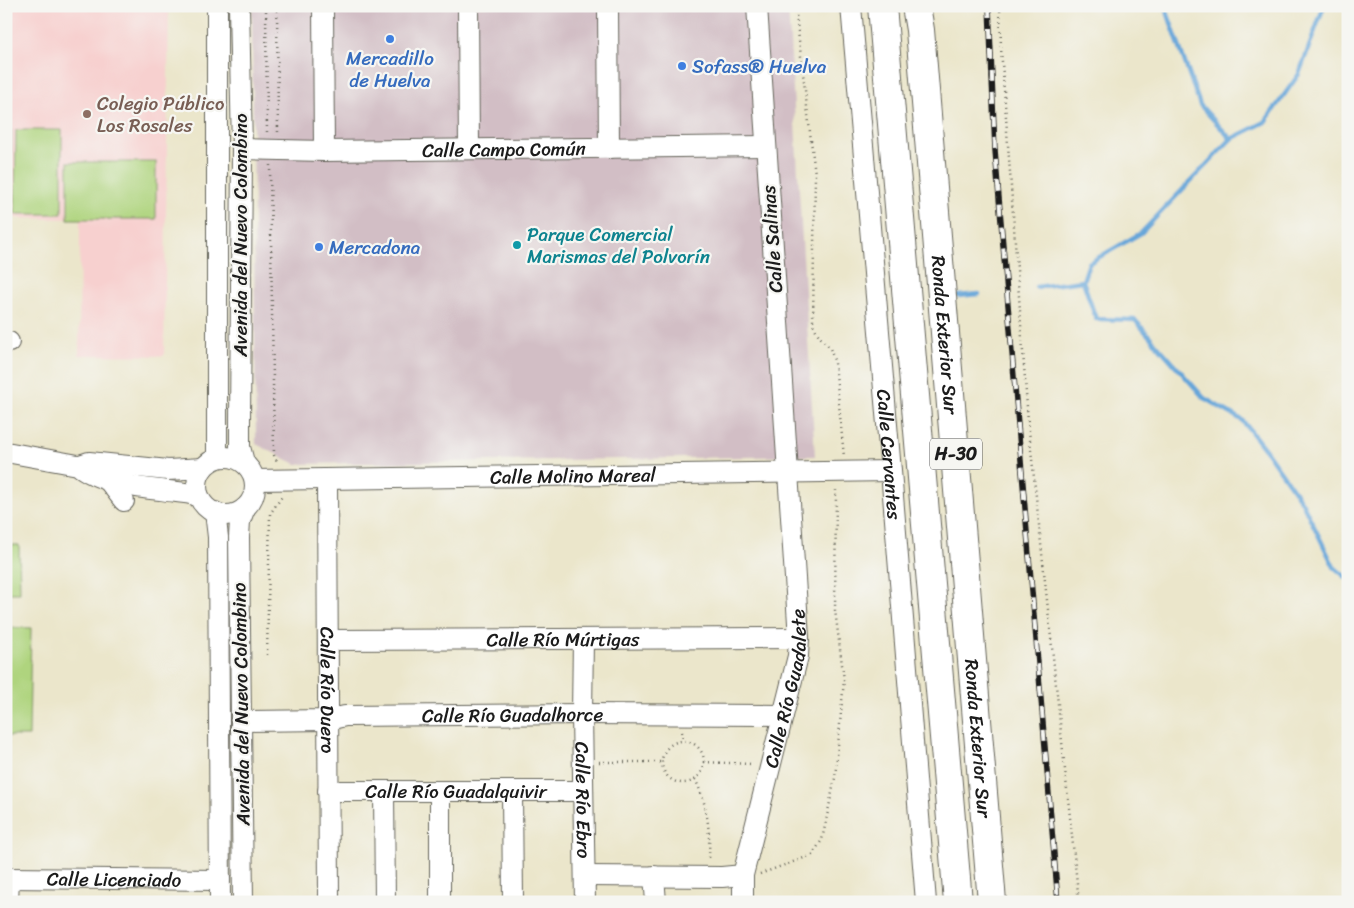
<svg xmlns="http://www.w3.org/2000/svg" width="1354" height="908" viewBox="0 0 1354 908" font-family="Sriracha,sans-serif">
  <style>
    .built { fill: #f7d0cf }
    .industrial { fill: #d2bec5 }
    .green { fill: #afd47e; stroke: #66784d }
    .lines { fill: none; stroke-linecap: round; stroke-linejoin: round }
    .stream { stroke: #66a6d9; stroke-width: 4.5 }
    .minor-casing { stroke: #646359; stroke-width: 22 }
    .highway-casing { stroke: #646359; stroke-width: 30 }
    .path { stroke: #646359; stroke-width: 2.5; stroke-dasharray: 1 4; stroke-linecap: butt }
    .minor { stroke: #fff; stroke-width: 20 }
    .highway { stroke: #fff; stroke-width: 28 }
    .rail-casing { stroke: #1c1c1c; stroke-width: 5.5 }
    .rail { stroke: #f6f6f2; stroke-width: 4; stroke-dasharray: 11; stroke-linecap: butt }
    .shop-dot { fill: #3f7fe0; stroke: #f6f6f2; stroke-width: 2 }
    .education-dot { fill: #8d6e63; stroke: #f6f6f2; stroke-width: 2 }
    .culture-dot { fill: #0f9aa8; stroke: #f6f6f2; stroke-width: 2 }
    .labels { text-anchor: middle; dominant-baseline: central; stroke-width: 4.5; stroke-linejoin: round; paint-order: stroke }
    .shield { fill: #f6f6f2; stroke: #5d5d5c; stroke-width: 1 }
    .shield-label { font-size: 18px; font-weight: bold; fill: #1c1c1c }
    .shop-label { font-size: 19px; fill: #366cbe; stroke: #f6f6f2; text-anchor: start }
    .education-label { font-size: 19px; fill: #785e54; stroke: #f6f6f2; text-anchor: start }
    .street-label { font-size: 19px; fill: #1c1c1c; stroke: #f6f6f2 }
    .culture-label { font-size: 19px; fill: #0d838f; stroke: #f6f6f2; text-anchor: start }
  </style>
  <rect width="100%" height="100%" fill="#f6f6f2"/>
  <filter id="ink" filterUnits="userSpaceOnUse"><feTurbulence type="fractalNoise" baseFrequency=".02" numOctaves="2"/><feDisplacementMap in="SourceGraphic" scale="10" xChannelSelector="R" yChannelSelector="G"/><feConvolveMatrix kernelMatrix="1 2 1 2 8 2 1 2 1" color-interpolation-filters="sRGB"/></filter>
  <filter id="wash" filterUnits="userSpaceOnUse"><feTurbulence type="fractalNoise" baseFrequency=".0096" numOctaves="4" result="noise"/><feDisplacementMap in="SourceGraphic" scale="20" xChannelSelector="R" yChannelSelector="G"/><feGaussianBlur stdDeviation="1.12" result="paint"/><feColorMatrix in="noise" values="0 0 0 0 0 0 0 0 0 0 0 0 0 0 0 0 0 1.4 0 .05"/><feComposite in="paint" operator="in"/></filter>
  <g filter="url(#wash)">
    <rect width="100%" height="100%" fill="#ebe6cb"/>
    <path class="built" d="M 6,6 L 169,6 L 164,356 L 79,355 L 80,219 L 6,218 Z"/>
    <path class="industrial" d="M 252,6 L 788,6 L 815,456 L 296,464 L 256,444 Z"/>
    <g class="green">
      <rect x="6" y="130" width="5" height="83"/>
      <path d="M 16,130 L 62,130 L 62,214 L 15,214 Z"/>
      <rect x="68" y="162" width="88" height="57"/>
      <path d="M 6,545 L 19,545 L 20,593 L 6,593 Z"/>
      <path d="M 6,627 L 31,628 L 29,736 L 6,736 Z"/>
    </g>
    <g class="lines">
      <g class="stream">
        <path d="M 1165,6 L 1200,105 L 1231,139"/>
        <path d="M 1324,6 L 1299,74 L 1265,122 L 1231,139 L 1141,233 L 1089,263 L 1083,281 L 1096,319 L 1135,320 L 1204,398 L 1242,420 L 1267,452 L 1302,502 L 1334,567 L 1348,579"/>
        <path d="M 1036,287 L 1083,281"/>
        <path d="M 958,296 L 979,294"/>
      </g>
    </g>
  </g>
  <g filter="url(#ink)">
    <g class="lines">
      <g class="minor-casing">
        <g id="minor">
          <path d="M 217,6 L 217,458"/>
          <path d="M 239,6 L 242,149 L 240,423 L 240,447 L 244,462"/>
          <path d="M 323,6 L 324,151"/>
          <path d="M 468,6 L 469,149"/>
          <path d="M 608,6 L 609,148"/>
          <path id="s1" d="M 851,6 L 891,471 L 926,902"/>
          <path id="s2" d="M 242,149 L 324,151 L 766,146"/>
          <path d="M 6,342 L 9,342"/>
          <path d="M 6,452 L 78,465 C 97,481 136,488 160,490 C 173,492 186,492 199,496"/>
          <circle cx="226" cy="486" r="29"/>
          <path d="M 80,465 L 89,462 L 168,470 L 203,468"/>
          <path d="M 107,479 L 124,501"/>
          <path id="s3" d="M 327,479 L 329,902"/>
          <path id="s4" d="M 255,480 L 891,471"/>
          <path d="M 215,512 L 218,537 L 220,902"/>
          <path id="s5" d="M 583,639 L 582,714 L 585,902"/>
          <path id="s6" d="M 328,640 L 799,638"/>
          <path id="s7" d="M 242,721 L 328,720 L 345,716 L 582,714 L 783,715"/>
          <path id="s8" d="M 328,791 L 583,791"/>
          <path d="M 384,791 L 385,902"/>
          <path d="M 440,791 L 440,902"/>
          <path d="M 512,791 L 513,902"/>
          <path d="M 585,876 L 722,877 L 743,875"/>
          <path d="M 654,876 L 656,902"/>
          <path id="s9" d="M 6,878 L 220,880"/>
          <path d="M 8,902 L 9,878"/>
          <path d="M 243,902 L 239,537 L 240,521 L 245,508"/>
          <path id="s10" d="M 743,902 L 743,875 L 798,656 L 799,638 L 757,6"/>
        </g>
      </g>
      <g class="highway-casing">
        <g id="highway">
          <path d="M 882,6 L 958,902"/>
          <path id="s11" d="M 916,6 L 920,30 L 992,902"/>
        </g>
      </g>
      <g class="path">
        <path d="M 266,6 L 267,135"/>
        <path d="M 277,6 L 278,134"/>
        <path d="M 795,6 L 815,174 L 813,324 L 819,336 L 830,348 L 835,363 L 844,457"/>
        <path d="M 1000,6 L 1001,48 L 1028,421 L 1079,902"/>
        <path d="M 270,165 L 274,455 L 278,463"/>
        <path d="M 267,655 L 270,514 L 283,495"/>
        <path d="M 682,732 L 683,741"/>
        <circle cx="683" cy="762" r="21"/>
        <path d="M 599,762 L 662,762"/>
        <path d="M 704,762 L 752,764"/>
        <path d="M 695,779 C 708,805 710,831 709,860"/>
        <path d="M 760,874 L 812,855 L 822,840 L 835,778 L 844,680 L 835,610 L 836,490"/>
      </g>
      <use href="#minor" class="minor"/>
      <use href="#highway" class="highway"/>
      <g class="rail-casing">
        <path id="rail" d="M 989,6 L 995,150 L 1058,902"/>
      </g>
      <use href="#rail" class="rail"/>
    </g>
  </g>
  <g class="shop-dot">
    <circle cx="390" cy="39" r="5"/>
    <circle cx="682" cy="66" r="5"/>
    <circle cx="319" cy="247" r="5"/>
  </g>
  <circle class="education-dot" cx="87" cy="114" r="5"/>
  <circle class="culture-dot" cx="517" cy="245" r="5"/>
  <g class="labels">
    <rect class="shield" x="930" y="438.5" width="52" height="31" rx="4"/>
    <g class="shield-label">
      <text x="956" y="454">H-30</text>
    </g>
    <g class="shop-label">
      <text x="390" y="58" text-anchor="middle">Mercadillo<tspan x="390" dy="22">de Huelva</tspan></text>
      <text x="692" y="66">Sofass® Huelva</text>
      <text x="329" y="247">Mercadona</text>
    </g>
    <g class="education-label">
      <text x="97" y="103">Colegio Público<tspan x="97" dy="22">Los Rosales</tspan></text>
    </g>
    <g class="street-label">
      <text stroke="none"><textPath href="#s2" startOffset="262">Calle Campo Común</textPath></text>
      <text transform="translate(240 235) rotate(-90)">Avenida del Nuevo Colombino</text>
      <text transform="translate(772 239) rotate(-94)">Calle Salinas</text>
      <text stroke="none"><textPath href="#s11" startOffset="330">Ronda Exterior Sur</textPath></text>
      <text stroke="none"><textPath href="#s1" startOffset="450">Calle Cervantes</textPath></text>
      <text stroke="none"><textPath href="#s4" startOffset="318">Calle Molino Mareal</textPath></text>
      <text stroke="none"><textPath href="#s6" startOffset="235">Calle Río Múrtigas</textPath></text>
      <text stroke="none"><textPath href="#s10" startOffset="219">Calle Río Guadalete</textPath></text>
      <text stroke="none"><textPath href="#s3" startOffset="211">Calle Río Duero</textPath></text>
      <text transform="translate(241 704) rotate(-91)">Avenida del Nuevo Colombino</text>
      <text stroke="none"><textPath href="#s7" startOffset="271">Calle Río Guadalhorce</textPath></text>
      <text stroke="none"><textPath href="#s11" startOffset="735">Ronda Exterior Sur</textPath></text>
      <text stroke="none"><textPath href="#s8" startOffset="128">Calle Río Guadalquivir</textPath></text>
      <text stroke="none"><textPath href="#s5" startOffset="161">Calle Río Ebro</textPath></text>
      <text stroke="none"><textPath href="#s9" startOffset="108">Calle Licenciado</textPath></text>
    </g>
    <g class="culture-label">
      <text x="527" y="234">Parque Comercial<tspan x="527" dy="22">Marismas del Polvorín</tspan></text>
    </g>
  </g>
  <rect width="1354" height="908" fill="none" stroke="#f6f6f2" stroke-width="25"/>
</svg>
